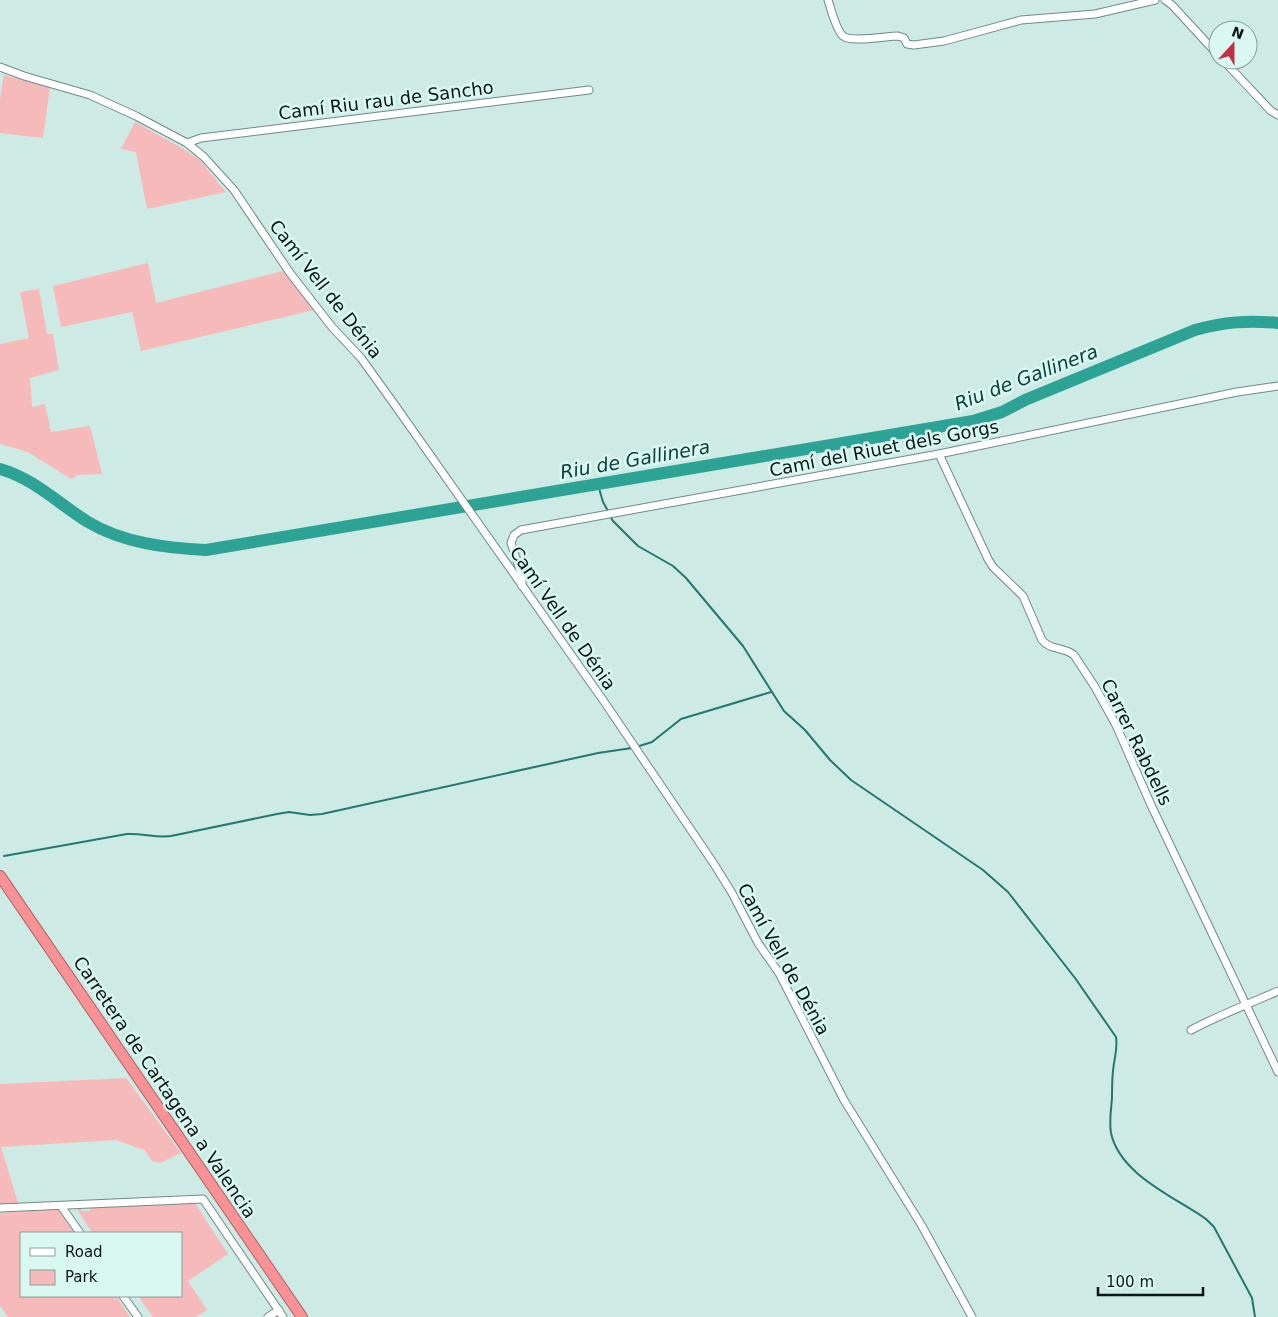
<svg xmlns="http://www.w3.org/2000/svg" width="1278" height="1317" viewBox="0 0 1278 1317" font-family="'DejaVu Sans',sans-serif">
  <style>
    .green { fill: #f7baba }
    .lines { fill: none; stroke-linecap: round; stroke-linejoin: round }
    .stream { stroke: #23796f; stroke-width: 2 }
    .river { stroke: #2da396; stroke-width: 12 }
    .minor-casing { stroke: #6f8a86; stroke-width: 9 }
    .highway-casing { stroke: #a76668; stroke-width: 12 }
    .minor { stroke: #fff; stroke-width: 7 }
    .highway { stroke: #fa9194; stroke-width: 10 }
    .labels { text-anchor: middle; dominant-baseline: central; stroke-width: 5; stroke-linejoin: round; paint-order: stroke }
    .street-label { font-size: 18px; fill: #0c1715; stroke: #daf8f2 }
    .water-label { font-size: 19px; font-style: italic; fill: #0d403b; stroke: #daf8f2 }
  </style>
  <rect width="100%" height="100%" fill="#cdeae5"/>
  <g class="green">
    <path d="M 4,75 L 50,87 L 43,138 L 0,133 L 0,99 Z"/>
    <path d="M 135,122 L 182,148 L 200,160 L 226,192 L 147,209 L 136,152 L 121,149 Z"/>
    <path d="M 148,263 L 156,303 L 283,271 L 314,310 L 141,351 L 132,312 L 61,327 L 53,286 Z"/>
    <path d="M 39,289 L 47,334 L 53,334 L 59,370 L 30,378 L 32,407 L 45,404 L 51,432 L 90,426 L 102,474 L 78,475 L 71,479 L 28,452 L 0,444 L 0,344 L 29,338 L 20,292 Z"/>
    <path d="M 126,1078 L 181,1153 L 160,1163 L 152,1161 L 144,1150 L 116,1140 L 1,1147 L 18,1203 L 0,1204 L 0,1084 Z"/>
    <path d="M 195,1203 L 228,1254 L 188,1281 L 207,1310 L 196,1317 L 153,1317 L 138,1296 L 181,1296 L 181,1233 L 92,1233 L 77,1209 L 81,1208 L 82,1211 L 90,1211 L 90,1207 Z"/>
    <path d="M 58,1209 L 74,1233 L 21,1233 L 21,1296 L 116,1296 L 130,1317 L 8,1317 L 0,1306 L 0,1213 Z"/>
  </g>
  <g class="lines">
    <g class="stream">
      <path d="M 598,485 L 603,502 L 608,511"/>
      <path d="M 610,516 L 613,521 L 638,546 L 673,566 L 686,578 L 743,646 L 784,711 L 805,730 L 830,760 L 851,780 L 983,870 L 1008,892 L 1075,978 L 1116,1037 C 1118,1049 1114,1059 1113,1071 C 1112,1080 1112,1089 1112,1098 C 1111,1110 1109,1122 1111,1133 C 1120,1175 1175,1197 1206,1219 L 1214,1227 L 1252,1298 L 1255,1317"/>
      <path d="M 636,747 L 652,742 L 681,719 L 771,692"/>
      <path d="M 4,856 L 127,834 C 142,833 156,838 171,836 L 277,814 L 289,812 L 310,815 L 322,814 L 598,753 L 632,748"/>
    </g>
    <path class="river" d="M 0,469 C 33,478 59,504 88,522 C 123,543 166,548 206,550 L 973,421 L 1002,412 L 1025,400 L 1195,330 C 1224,322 1248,320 1278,323"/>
    <g class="minor-casing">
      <g id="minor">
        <path d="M 828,0 C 831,9 836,30 843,36 C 852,43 886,36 898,36 L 904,38 L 907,44 L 914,45 L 944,41 L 1021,20 L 1095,14 L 1155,0"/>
        <path d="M 1165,0 L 1172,5 L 1218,55"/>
        <path d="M 1223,60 L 1271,111 L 1278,115"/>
        <path d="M 0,67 L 24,76 L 90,95 L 136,116 L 187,143 L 204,157 L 234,190 L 290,273 L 332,327 L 361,358 L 392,401 L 603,700 L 714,864 L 732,893 L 758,943 L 779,973 L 844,1100 L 922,1226 L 972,1317"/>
        <path d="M 187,143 L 201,138 L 589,90"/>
        <path d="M 939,454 L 988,559 L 993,567 L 1023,596 L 1042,640 C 1051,651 1063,646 1074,655 L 1095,687 L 1116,725 L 1151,805 L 1278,1072"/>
        <path d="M 522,586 L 522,576 L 511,543 L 514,535 L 521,530 L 939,454 L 1237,392 L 1278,386"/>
        <path d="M 1191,1030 C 1219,1015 1249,1004 1278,991"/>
        <path d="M 61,1206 L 80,1233"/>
        <path d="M 0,1208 L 203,1199 L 283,1317"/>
        <path d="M 123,1296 L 138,1317"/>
        <path d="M 268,1317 L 279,1310"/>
      </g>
    </g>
    <g class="highway-casing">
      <path id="highway" d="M 0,876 L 302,1317"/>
    </g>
    <use href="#minor" class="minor"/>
    <use href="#highway" class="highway"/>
  </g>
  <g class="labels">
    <g class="street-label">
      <text transform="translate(386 100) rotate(-7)">Camí Riu rau de Sancho</text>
      <text transform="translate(326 289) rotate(52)">Camí Vell de Dénia</text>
      <text transform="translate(884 448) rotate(-11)">Camí del Riuet dels Gorgs</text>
      <text transform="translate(563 618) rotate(55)">Camí Vell de Dénia</text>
      <text transform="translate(1137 742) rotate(64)">Carrer Rabdells</text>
      <text transform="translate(784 959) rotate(61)">Camí Vell de Dénia</text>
      <text transform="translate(165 1087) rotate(56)">Carretera de Cartagena a Valencia</text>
    </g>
    <g class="water-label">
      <text transform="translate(1026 377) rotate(-21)">Riu de Gallinera</text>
      <text transform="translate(635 459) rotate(-10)">Riu de Gallinera</text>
    </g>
  </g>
  <rect x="20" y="1232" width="162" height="65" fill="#daf8f2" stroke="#889e9a"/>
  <rect x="30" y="1248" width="25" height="8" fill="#ffffff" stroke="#889e9a"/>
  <text x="65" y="1257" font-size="15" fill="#0c1715">Road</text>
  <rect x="30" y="1270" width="25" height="15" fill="#f7baba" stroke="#889e9a"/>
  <text x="65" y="1282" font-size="15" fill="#0c1715">Park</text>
  <g transform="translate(1233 45) rotate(21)"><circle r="24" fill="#daf8f2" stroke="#889e9a"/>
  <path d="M0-4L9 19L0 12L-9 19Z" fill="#c13144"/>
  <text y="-8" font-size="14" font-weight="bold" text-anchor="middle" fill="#0c1715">N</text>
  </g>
  <path d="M1098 1287v8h105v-8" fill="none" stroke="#0c1715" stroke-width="2.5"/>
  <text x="1106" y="1287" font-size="15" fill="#0c1715" stroke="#daf8f2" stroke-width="4" paint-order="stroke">100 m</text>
</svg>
